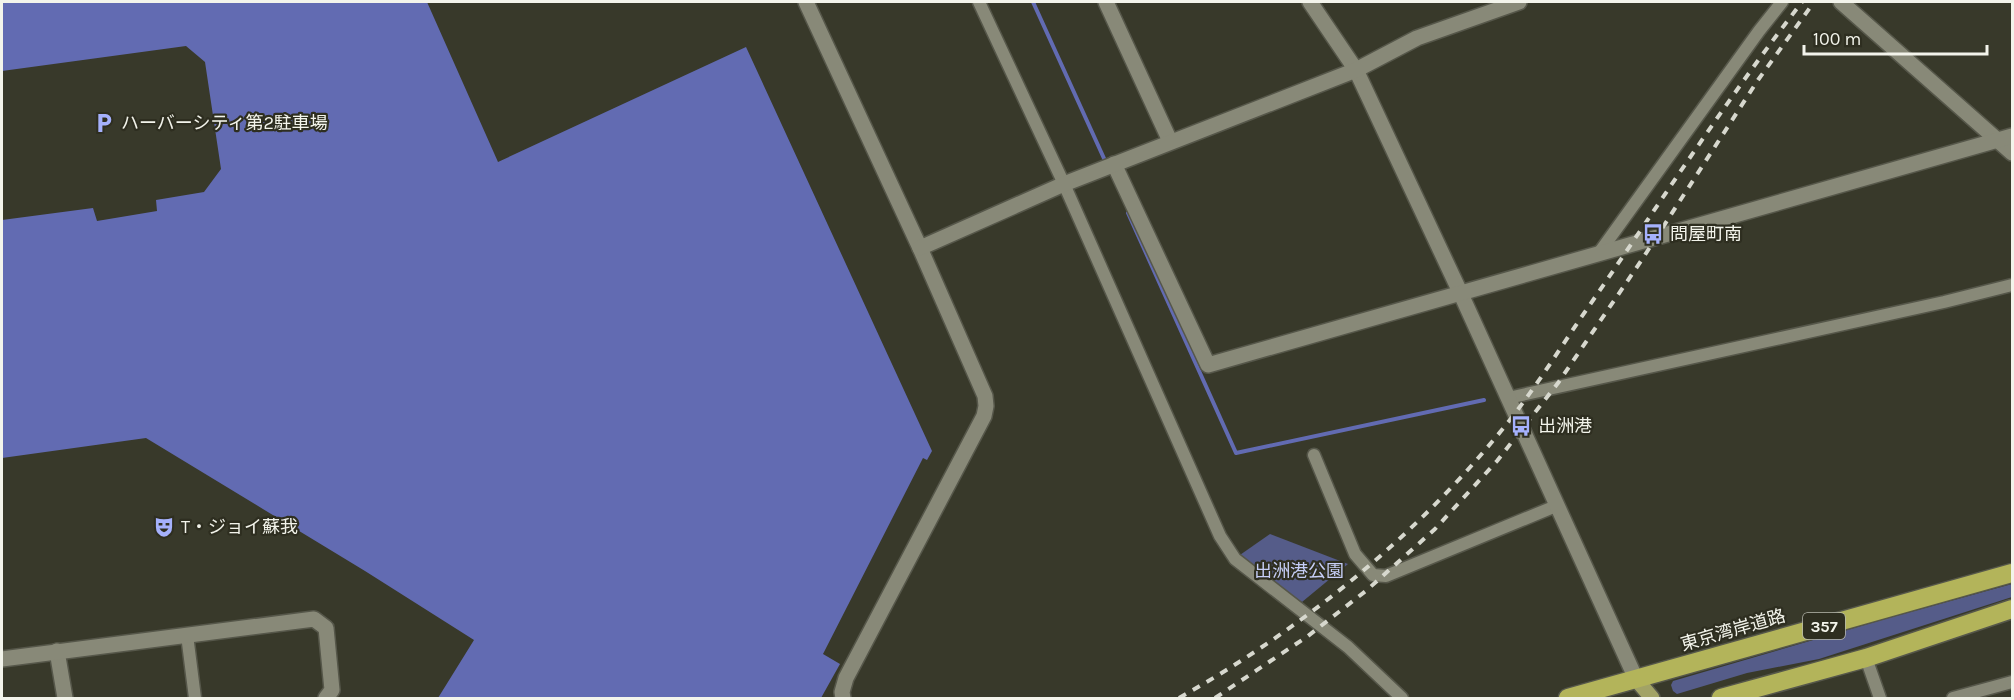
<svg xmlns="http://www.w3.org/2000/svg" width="2014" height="700" viewBox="0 0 2014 700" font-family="Karla,'Noto Sans JP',sans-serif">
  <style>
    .green { fill: #555c89 }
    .water { fill: #626bb2 }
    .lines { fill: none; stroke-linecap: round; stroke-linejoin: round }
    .stream { stroke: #626bb2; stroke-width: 4 }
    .street-casing { stroke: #56574a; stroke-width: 15 }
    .secondary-casing { stroke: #56574a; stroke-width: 18 }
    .primary-casing { stroke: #56574a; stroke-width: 18 }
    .highway-casing { stroke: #56574a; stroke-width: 21 }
    .street { stroke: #888978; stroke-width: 12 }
    .secondary { stroke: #888978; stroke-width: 15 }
    .primary { stroke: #a2a366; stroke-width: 15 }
    .highway { stroke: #b3b45a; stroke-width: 18 }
    .rail { stroke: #d7d8ce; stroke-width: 4; stroke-dasharray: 8 8; stroke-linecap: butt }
    .labels { text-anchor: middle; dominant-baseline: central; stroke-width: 4.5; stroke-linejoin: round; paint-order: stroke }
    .shield { fill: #2e2e20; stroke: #b8b9ae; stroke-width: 1.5 }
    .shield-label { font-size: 16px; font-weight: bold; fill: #f3f4eb }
    .poi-label { font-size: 18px; fill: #f3f4eb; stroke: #2e2e20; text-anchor: start }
    .park-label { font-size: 18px; fill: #c6cef6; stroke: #2e2e20 }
    .street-label { font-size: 18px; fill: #f3f4eb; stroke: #2e2e20 }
  </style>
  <rect width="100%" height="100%" fill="#38392a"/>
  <g class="green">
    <path d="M 1270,534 L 1348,564 L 1302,602 L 1237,557 Z"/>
    <path d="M 2012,584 L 2012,597 L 1819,659 L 1747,673 L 1677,694 L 1673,691 L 1671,685 L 1673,681 L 1885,619 Z"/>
  </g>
  <path class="water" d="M 2,2 L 427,2 L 498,162 L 746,47 L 932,451 L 927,460 L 923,458 L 823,654 L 840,664 L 821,698 L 438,698 L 474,640 L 365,571 L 146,438 L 2,458 L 2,220 L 93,208 L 97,221 L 157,211 L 156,200 L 204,192 L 221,169 L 205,62 L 186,46 L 2,71 Z"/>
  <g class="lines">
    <g class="stream">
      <path d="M 1033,2 L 1107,165"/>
      <path d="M 1128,213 L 1236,453 L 1484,400"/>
    </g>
    <g class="street-casing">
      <g id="street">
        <path d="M 979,2 L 1064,184 L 1220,536 L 1235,559 L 1348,647 L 1402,698"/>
        <path d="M 1599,253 L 1759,31 L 1782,2"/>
        <path d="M 1508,398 L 1944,302 L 2012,285"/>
        <path d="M 1314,455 L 1355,554 L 1373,575 L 1386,576 L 1556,506"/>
        <path d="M 187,635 L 195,698"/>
        <path d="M 1866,658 L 1880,698"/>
        <path d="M 1953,698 L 2012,682"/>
      </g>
    </g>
    <g class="secondary-casing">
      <g id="secondary">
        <path d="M 806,2 L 920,248 L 985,396 L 986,406 L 984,416 L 846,678 L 842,692 L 843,698"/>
        <path d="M 1106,2 L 1170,141"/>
        <path d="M 1310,2 L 1356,70 L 1460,292 L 1636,679"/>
        <path d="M 1841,2 L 2012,153"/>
        <path d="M 1114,164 L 1208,365 L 2012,136"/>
        <path d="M 920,248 L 1064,184 L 1356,70 L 1417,38 L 1519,2"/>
        <path d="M 57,651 L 65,698"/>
        <path d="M 2,659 L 314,619 L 326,628 L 332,690 L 326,698"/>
      </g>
    </g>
    <g class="primary-casing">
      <path id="primary" d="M 1636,679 L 1652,698"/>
    </g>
    <g class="highway-casing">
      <g id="highway">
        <path d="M 1568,698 L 2012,573"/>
        <path d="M 1721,698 L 1866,658 L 2012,609"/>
      </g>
    </g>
    <use href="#street" class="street"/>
    <use href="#secondary" class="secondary"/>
    <use href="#primary" class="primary"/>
    <use href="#highway" class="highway"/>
    <g class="rail">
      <path d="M 1179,698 C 1302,629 1416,537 1505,426 C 1535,389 1560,348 1587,309 C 1658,206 1726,100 1802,2"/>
      <path d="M 1215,698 L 1308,636 L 1367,590 L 1435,529 L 1497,461 L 1558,383 L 1641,261 L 1758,80 L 1814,2"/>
    </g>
  </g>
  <defs>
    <g id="parking-bare" transform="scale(1.62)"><path d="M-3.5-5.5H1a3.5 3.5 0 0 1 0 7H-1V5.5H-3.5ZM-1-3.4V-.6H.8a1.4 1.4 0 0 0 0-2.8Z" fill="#a5b1fc" stroke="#2e2e20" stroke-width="2.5" paint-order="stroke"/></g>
    <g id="bus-bare" transform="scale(1.62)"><path d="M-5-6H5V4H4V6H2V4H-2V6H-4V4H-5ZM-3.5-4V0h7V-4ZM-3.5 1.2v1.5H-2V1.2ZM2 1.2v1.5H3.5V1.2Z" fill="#a5b1fc" stroke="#2e2e20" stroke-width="2.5" paint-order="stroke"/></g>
    <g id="theatre-bare" transform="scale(1.62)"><path d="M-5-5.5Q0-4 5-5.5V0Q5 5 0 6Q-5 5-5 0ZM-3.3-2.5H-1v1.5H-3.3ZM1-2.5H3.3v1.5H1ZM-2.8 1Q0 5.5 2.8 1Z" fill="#a5b1fc" stroke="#2e2e20" stroke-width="2.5" paint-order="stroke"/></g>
  </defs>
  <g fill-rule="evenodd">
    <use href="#parking-bare" x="104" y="123"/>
    <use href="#bus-bare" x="1653" y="234"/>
    <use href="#bus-bare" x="1521" y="426"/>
    <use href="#theatre-bare" x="164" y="527"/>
  </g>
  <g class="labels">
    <rect class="shield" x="1803" y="613" width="42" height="26" rx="4.5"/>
    <g class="shield-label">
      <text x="1824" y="626">357</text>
    </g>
    <g class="poi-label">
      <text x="121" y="123">ハーバーシティ第2駐車場</text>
      <text x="1670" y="234">問屋町南</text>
      <text x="1538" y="426">出洲港</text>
      <text x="181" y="527">T・ジョイ蘇我</text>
    </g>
    <g class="park-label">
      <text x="1299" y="571">出洲港公園</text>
    </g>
    <g class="street-label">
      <text transform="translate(1733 630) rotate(-16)">東京湾岸道路</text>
    </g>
  </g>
  <rect width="2014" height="700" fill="none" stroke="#f3f4eb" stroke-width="6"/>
  <path d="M1804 45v9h183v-9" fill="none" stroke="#f3f4eb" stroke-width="3"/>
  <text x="1813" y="45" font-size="18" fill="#f3f4eb" stroke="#2e2e20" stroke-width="4.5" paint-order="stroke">100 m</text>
</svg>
